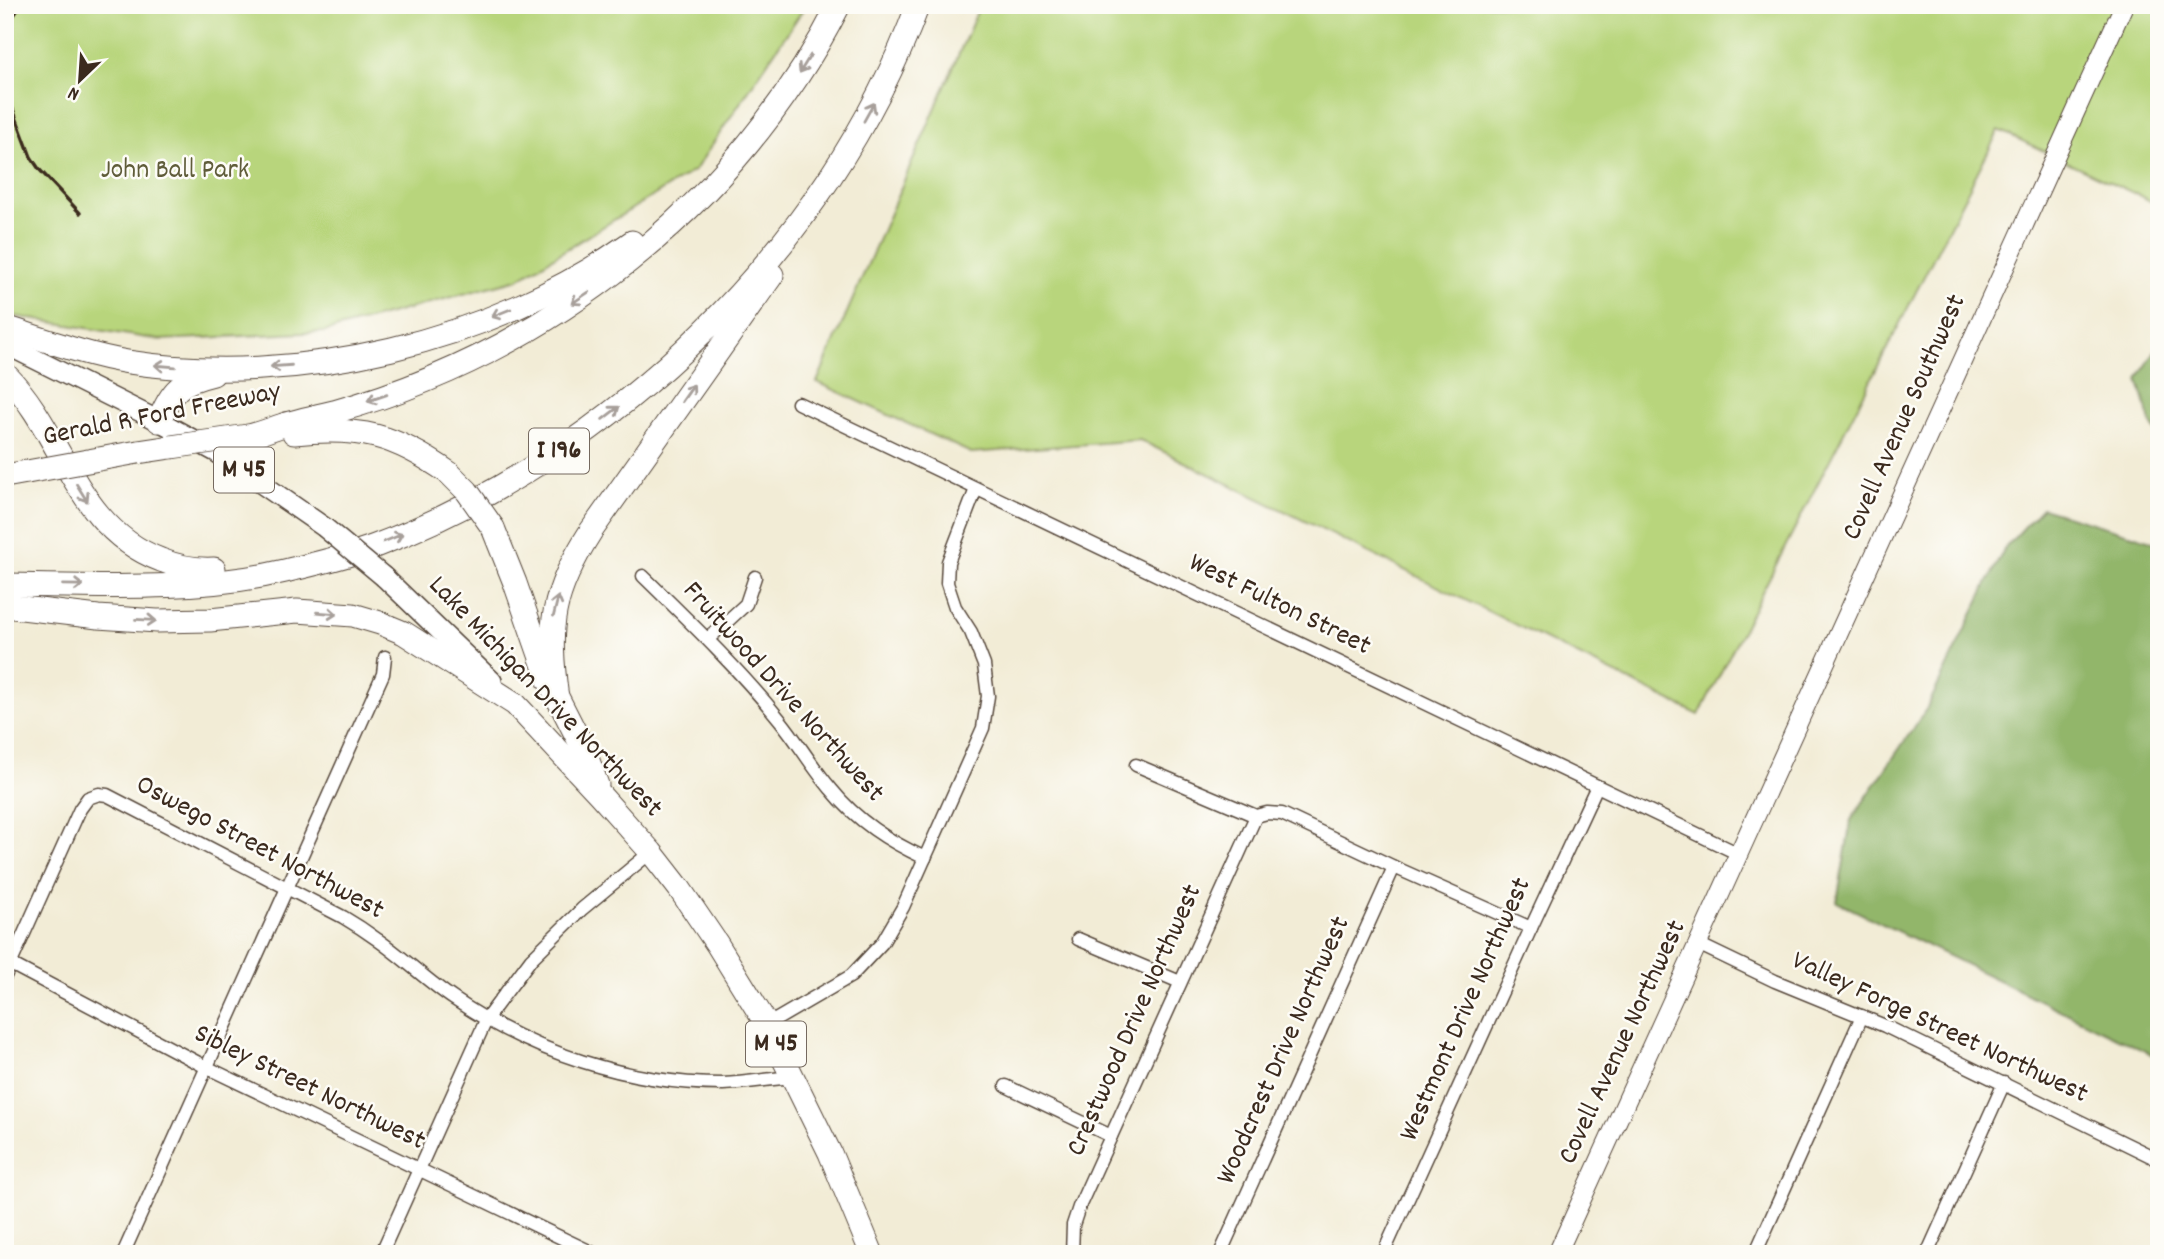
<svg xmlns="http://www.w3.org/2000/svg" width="2164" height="1259" viewBox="0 0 2164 1259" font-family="Dekko,sans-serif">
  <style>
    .green { fill: #b8d57b; stroke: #7a804c; stroke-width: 2 }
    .forest { fill: #92b66b; stroke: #667044; stroke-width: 2 }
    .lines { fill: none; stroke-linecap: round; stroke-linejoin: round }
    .street-casing { stroke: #56473a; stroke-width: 15 }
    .secondary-casing { stroke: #56473a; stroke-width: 20 }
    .primary-casing { stroke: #56473a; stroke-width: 22 }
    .highway-casing { stroke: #56473a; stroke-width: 25 }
    .street { stroke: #fff; stroke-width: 12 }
    .secondary { stroke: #fff; stroke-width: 18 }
    .primary { stroke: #fff; stroke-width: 19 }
    .highway { stroke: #fff; stroke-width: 23 }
    .rail { stroke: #3b2a1e; stroke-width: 3.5 }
    .primary-bridge-casing { stroke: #56473a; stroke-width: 22; stroke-linecap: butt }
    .highway-bridge-casing { stroke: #56473a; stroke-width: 25; stroke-linecap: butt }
    .primary-bridge { stroke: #fff; stroke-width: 19 }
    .highway-bridge { stroke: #fff; stroke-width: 23 }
    .oneway { stroke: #a79f9a }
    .labels { text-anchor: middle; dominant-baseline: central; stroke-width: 5; stroke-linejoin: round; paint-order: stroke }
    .shield { fill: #fdfcf7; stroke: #75695f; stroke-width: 2 }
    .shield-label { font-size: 26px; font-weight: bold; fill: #3b2a1e }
    .park-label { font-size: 28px; fill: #605d3a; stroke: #fdfcf7 }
    .street-label { font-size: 28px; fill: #3b2a1e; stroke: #fdfcf7 }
  </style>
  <rect width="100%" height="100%" fill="#fdfcf7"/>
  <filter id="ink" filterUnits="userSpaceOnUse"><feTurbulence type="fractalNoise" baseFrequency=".0143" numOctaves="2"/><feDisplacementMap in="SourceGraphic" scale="14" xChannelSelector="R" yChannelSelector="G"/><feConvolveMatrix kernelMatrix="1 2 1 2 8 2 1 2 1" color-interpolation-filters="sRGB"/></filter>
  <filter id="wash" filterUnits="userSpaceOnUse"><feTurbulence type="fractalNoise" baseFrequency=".00686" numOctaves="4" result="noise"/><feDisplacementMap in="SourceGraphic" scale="28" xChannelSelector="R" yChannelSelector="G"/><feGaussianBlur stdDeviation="1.57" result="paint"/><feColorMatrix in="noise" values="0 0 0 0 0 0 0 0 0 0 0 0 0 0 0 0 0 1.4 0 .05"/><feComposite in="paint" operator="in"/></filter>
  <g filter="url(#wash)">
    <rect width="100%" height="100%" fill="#f2ecd6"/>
    <g class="green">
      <path d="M 5,5 L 806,5 L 695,170 L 518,279 L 324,332 L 159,340 L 14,316 L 5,310 Z"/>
      <path d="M 980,5 L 2159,5 L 2159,205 L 1999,130 L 1699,715 L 1140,440 L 971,453 L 817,382 Z"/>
    </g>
    <g class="forest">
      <path d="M 2155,351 L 2159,353 L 2159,435 L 2152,426 L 2138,379 Z"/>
      <path d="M 2042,508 L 2159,543 L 2159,1058 L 1837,902 L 1851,820 L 1927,708 L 2004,549 Z"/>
    </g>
  </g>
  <g filter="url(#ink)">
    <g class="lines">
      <g class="street-casing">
        <g id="street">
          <path d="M 798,403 L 1739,854"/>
          <path d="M 643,576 C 690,622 738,668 780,720 C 798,742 812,767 831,789 C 857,821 888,841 925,858"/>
          <path d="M 708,639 L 746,604 L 755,577"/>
          <path d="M 1136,765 L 1256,816 L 1267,813 L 1282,814 L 1394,867 L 1531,928"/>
          <path d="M 1078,939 L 1180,982"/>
          <path d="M 1698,944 L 1775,981 L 1885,1026 L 2159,1160"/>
          <path d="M 5,961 L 206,1067 L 595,1254"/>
          <path d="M 5,976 L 80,809 L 88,798 L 99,794 L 107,795 L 343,917 C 355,924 367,932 378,940 C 404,958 427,981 454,999 C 532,1052 628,1084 723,1084 C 746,1083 769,1079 792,1077"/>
          <path d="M 767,1025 L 851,976 L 882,943 L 903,907 L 983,728 L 988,696 L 984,665 L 971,632 L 955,607 L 947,583 L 948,562 L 976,489"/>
          <path d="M 1006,1086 L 1111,1136"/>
          <path d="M 123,1254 L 383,674 L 385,657"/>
          <path d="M 381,1254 L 487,1018 L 531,959 L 582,909 L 651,852"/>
          <path d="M 1072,1254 L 1073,1225 L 1079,1207 L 1256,816"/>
          <path d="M 1220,1254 L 1394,867"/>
          <path d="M 1383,1254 L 1531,928 L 1597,786"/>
          <path d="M 1755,1254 L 1862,1016"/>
          <path d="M 1927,1254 L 2004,1083"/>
        </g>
      </g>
      <g class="secondary-casing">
        <path id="secondary" d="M 1557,1254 L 2124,5"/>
      </g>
      <g class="primary-casing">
        <g id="primary">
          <path d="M 5,344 L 159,421 L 216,452 L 324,527"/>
          <path d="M 384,577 L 492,681"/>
        </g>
      </g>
      <g class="highway-casing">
        <g id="highway">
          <path d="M 5,327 C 46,340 85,355 128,362 C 296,388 493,342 632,242"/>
          <path d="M 5,374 C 64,433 75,528 161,560 C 178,567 195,570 214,569"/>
          <path d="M 159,421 C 172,389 180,382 213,374"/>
          <path d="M 294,433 C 360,426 395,435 449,473"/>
          <path d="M 248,436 C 260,434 271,429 283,425 C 300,420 317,416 334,412 C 549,352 737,205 839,5"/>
          <path d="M 138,452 L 171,447"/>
          <path d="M 5,476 L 27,472"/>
          <path d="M 493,528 L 515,583 L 549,681 L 584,750 L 597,785"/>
          <path d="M 5,585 C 95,586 198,592 285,571 C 314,564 346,557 375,546 C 614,456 829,246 918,5"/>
          <path d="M 5,606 L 98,617 L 157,621 L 210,620 L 297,611 L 353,615 L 380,623 L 404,633 L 515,704 L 600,795 L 651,852 L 679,888 L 717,944 L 767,1025 L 830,1153 L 872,1254"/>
          <path d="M 557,698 C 547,625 551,594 591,531 L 772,275"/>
        </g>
      </g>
      <use href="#street" class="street"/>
      <use href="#secondary" class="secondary"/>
      <use href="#primary" class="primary"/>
      <use href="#highway" class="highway"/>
      <g class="rail">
        <path d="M 5,28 L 21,5"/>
        <path d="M 5,88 L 31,157 L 39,169 L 80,213"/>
      </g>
      <g class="primary-bridge-casing">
        <path id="primary-bridge" d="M 324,527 L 384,577"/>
      </g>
      <g class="highway-bridge-casing">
        <g id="highway-bridge">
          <path d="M 171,447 L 248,436"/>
          <path d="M 27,472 L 138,452"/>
          <path d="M 449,473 L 467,491 L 493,528"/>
        </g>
      </g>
      <use href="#primary-bridge" class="primary-bridge"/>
      <use href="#highway-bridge" class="highway-bridge"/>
    </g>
    <defs><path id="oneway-shaft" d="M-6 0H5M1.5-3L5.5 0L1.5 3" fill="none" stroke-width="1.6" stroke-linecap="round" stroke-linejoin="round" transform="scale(1.75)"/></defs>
    <g class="oneway">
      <use href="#oneway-shaft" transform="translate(805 64) rotate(122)"/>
      <use href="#oneway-shaft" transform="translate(869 112) rotate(-61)"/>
      <use href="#oneway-shaft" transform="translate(580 298) rotate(146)"/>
      <use href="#oneway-shaft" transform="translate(501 313) rotate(158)"/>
      <use href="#oneway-shaft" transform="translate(165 366) rotate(-175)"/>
      <use href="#oneway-shaft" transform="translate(281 366) rotate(176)"/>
      <use href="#oneway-shaft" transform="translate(688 393) rotate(-55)"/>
      <use href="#oneway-shaft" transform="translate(377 398) rotate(161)"/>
      <use href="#oneway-shaft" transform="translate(611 413) rotate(-37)"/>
      <use href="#oneway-shaft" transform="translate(82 493) rotate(58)"/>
      <use href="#oneway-shaft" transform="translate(393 538) rotate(-22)"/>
      <use href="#oneway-shaft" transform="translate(73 585) rotate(1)"/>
      <use href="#oneway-shaft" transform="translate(556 606) rotate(-76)"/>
      <use href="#oneway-shaft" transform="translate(327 613) rotate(5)"/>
      <use href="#oneway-shaft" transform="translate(146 620) rotate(3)"/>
    </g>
  </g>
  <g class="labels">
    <g class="shield">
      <rect x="529" y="428.5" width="60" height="45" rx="5"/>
      <rect x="214" y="447.5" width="60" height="45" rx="5"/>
      <rect x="746" y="1021.5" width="60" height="45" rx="5"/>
    </g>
    <g class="shield-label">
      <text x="559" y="451">I 196</text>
      <text x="244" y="470">M 45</text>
      <text x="776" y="1044">M 45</text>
    </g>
    <g class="park-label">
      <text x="175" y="172">John Ball Park</text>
    </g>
    <g class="street-label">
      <text transform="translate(162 416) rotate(-11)">Gerald R Ford Freeway</text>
      <text transform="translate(1906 418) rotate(-66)">Covell Avenue Southwest</text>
      <text transform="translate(1279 606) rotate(26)">West Fulton Street</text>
      <text transform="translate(782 693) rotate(48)">Fruitwood Drive Northwest</text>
      <text transform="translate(544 698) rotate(46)">Lake Michigan Drive Northwest</text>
      <text transform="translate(259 849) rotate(28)">Oswego Street Northwest</text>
      <text transform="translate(1467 1010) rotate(-66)">Westmont Drive Northwest</text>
      <text transform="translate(1136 1021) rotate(-66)">Crestwood Drive Northwest</text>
      <text transform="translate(1939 1029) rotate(25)">Valley Forge Street Northwest</text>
      <text transform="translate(1624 1043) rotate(-65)">Covell Avenue Northwest</text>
      <text transform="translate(1285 1051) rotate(-66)">Woodcrest Drive Northwest</text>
      <text transform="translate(309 1089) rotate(26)">Sibley Street Northwest</text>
    </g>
  </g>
  <rect width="2164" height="1259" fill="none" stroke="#fdfcf7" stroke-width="28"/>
  <g transform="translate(80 80) rotate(205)" stroke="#fdfcf7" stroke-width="5" paint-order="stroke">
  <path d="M0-5L12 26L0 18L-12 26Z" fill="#3b2a1e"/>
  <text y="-10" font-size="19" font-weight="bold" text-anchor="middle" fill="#3b2a1e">N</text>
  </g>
</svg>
